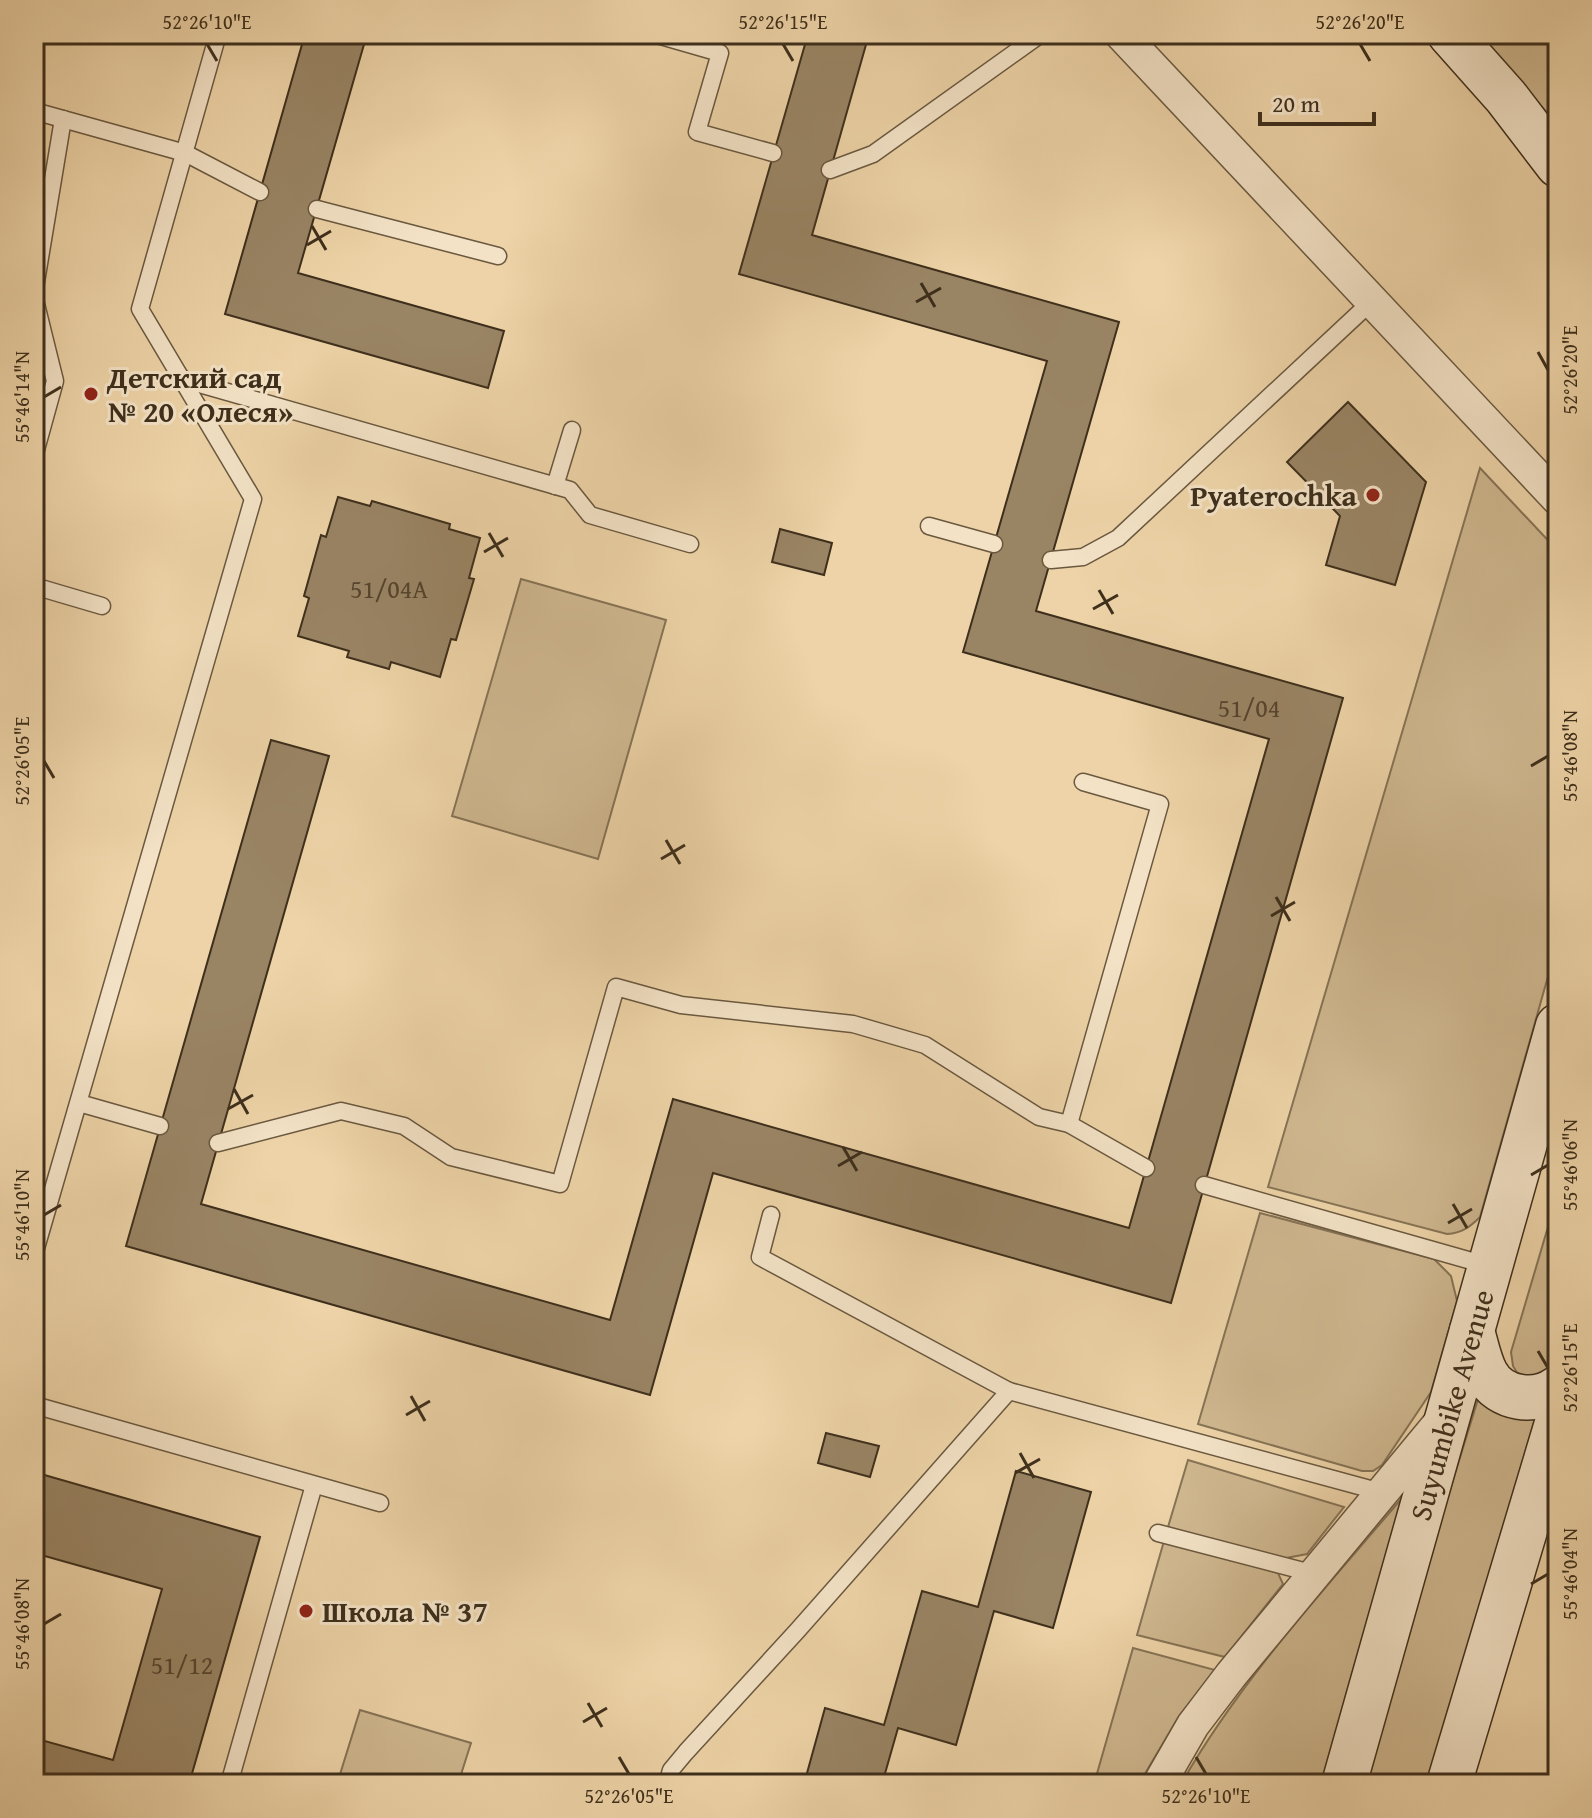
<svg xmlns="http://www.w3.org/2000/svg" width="1592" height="1818" viewBox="0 0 1592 1818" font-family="'Gentium Book Plus',serif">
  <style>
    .green { fill: #cfb78f; stroke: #867356; stroke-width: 2 }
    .building { fill: #998464; stroke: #3e2f1c; stroke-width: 2 }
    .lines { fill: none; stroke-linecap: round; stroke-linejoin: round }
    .lane-casing { stroke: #6a583f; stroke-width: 19 }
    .street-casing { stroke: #6a583f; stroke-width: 35 }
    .secondary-casing { stroke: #3e2f1c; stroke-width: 47 }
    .lane { stroke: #f3e2c6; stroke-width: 16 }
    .street { stroke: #f3e2c6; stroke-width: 32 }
    .secondary { stroke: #f3e2c6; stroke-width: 44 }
    .ticks { fill: none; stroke: #3e2f1c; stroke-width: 3 }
    .poi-dot { fill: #8f2418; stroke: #f3e2c6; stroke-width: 3 }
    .labels { text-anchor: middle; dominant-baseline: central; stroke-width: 6; stroke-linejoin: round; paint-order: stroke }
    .number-label { font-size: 26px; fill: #55442e }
    .poi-label { font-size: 30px; font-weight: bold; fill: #3e2f1c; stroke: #f3e2c6; text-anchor: start }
    .street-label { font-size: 30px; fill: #3e2f1c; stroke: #f3e2c6 }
    .neatline { fill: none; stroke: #3e2f1c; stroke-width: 3 }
    .ticks-label { font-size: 20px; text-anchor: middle; fill: #3e2f1c }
  </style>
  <rect width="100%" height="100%" fill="#edd3a7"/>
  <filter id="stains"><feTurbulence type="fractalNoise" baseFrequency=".0025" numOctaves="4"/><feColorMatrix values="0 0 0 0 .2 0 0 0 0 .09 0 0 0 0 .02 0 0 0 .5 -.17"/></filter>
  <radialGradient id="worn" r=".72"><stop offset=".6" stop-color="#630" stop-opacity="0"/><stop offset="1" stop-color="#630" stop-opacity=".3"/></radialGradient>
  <g class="green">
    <path d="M 1480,34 L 1558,34 L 1558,126 Z"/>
    <path d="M 1480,468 L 1558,551 L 1558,941 L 1480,1217 C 1470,1227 1462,1233 1447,1234 L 1268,1187 Z"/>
    <path d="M 521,579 L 666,620 L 598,859 L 452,816 Z"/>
    <path d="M 1558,1193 C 1558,1231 1567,1351 1546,1377 L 1519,1376 L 1513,1366 L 1511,1352 Z"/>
    <path d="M 1260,1213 L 1434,1259 L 1451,1276 L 1457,1301 L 1431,1392 L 1382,1465 L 1373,1471 L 1362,1471 L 1198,1424 Z"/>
    <path d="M 1479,1396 L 1537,1412 L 1428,1784 L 1366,1784 L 1424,1574 Z"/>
    <path d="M 1188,1460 L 1344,1507 L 1307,1554 L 1281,1559 L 1168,1527 Z"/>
    <path d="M 1402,1498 L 1321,1784 L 1181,1784 C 1241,1679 1324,1590 1402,1498 Z"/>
    <path d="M 1164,1541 L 1278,1573 L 1283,1584 L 1225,1657 L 1137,1635 Z"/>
    <path d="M 1133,1648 L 1215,1670 L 1179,1716 L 1139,1784 L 1094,1784 Z"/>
    <path d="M 360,1710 L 471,1743 L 458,1784 L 337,1784 Z"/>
  </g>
  <g class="building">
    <path d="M 94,34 L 133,34 L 130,44 Z"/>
    <path d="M 305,34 L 367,34 L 298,273 L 504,331 L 488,388 L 225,314 Z"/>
    <path d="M 808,34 L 869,34 L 812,235 L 1119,322 L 1036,611 L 1343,698 L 1171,1303 L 713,1173 L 650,1395 L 126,1246 L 271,740 L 329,756 L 201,1204 L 610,1320 L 673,1099 L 1129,1228 L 1269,739 L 963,652 L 1047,361 L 739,274 Z"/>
    <path d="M 1348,402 L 1426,482 L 1395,585 L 1326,565 L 1340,516 L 1287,462 Z"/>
    <path d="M 338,497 L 370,506 L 372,501 L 450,524 L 449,529 L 480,538 L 469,578 L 474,579 L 456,640 L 451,639 L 440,677 L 391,662 L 389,669 L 347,657 L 349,651 L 298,636 L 309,598 L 304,596 L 321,535 L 326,537 Z"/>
    <path d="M 780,529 L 832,543 L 824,575 L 772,562 Z"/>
    <path d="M 826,1433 L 879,1446 L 870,1477 L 818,1463 Z"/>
    <path d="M 1016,1471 L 1091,1492 L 1053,1628 L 994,1611 L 956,1745 L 898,1728 L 882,1784 L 804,1784 L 825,1708 L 884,1725 L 922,1591 L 978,1607 Z"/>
    <path d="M 34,1472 L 260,1537 L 189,1784 L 34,1784 L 34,1738 L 113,1760 L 162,1589 L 34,1553 Z"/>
  </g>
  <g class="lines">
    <g class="lane-casing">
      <g id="lane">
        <path d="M 654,34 L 720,53 L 697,132 L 773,153"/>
        <path d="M 34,111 L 185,153 L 260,192"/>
        <path d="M 830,170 L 873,154 L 1041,34"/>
        <path d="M 317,209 L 498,256"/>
        <path d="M 34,294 L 63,119"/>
        <path d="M 34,296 L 55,381 L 34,457"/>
        <path d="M 182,379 L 570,490 L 590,515 L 690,544"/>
        <path d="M 555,486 L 572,430"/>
        <path d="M 929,526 L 994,544"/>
        <path d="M 1051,560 L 1083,557 L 1118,538 L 1372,301"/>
        <path d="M 34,586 L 102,606"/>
        <path d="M 79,1103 L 160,1126"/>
        <path d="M 1069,1124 L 1160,804 L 1083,782"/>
        <path d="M 218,1143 L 341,1111 L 404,1126 L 451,1157 L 560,1184 L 616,987 L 681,1005 L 853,1024 L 925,1045 L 1039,1117 L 1069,1124 L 1146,1168"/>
        <path d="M 1204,1185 L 1489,1266"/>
        <path d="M 771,1215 L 760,1257 L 1009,1391"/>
        <path d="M 34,1255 L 253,499 L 140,309 L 218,34"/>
        <path d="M 34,1405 L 380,1503"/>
        <path d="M 1158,1533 L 1315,1574"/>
        <path d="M 229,1784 L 314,1485"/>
        <path d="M 667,1784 L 671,1770 L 686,1752 L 797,1631 L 1009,1391 L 1381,1492"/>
      </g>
    </g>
    <g class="street-casing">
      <g id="street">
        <path d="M 1121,34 L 1558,499"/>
        <path d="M 1159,1784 L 1193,1725 L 1231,1675 L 1443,1419"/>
      </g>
    </g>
    <g class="secondary-casing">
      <g id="secondary">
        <path d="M 1450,34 L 1506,97 L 1558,165"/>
        <path d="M 1472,1331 C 1476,1344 1479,1361 1486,1374 C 1500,1400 1536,1404 1558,1388"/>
        <path id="s1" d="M 1344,1784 L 1558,1026"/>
        <path d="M 1449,1784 L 1558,1420"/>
      </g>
    </g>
    <use href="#lane" class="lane"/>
    <use href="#street" class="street"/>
    <use href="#secondary" class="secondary"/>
  </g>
  <path class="ticks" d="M 207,44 L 217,61M 783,44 L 793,61M 1360,44 L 1370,61M 312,226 L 326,250M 307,245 L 331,231M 921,283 L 935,307M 916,302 L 941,288M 1538,352 L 1548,370M 44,397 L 61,387M 489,533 L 503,557M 484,552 L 508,538M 1099,590 L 1113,614M 1093,609 L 1118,595M 44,761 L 54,778M 1531,766 L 1548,756M 666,840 L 680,864M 661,859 L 685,845M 1276,897 L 1290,921M 1271,916 L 1295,902M 234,1089 L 248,1114M 228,1109 L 253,1095M 843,1147 L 857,1171M 838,1166 L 862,1152M 1531,1175 L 1548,1165M 1453,1204 L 1467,1228M 44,1215 L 61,1205M 1448,1223 L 1472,1209M 1538,1351 L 1548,1368M 411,1396 L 425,1421M 406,1415 L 430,1401M 1020,1453 L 1034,1478M 1015,1473 L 1040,1459M 1531,1584 L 1548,1574M 44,1624 L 61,1614M 588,1703 L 602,1727M 583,1722 L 607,1708M 619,1757 L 629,1774M 1196,1757 L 1206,1774"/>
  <g class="poi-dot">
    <circle cx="91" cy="394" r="8"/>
    <circle cx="1373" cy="495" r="8"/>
    <circle cx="306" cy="1611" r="8"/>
  </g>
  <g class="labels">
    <g class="number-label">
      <text x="389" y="588">51/04А</text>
      <text x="1249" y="707">51/04</text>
      <text x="182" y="1664">51/12</text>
    </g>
    <g class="poi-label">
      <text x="107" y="377">Детский сад<tspan x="107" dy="34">№ 20 «Олеся»</tspan></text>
      <text x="1357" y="495" text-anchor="end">Pyaterochka</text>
      <text x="322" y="1611">Школа № 37</text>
    </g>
    <g class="street-label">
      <text stroke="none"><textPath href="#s1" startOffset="394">Suyumbike Avenue</textPath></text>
    </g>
  </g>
  <rect width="1592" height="1818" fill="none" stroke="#edd3a7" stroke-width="88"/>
  <path d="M1260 112v12h114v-12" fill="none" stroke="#3e2f1c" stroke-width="4"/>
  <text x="1272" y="112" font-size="24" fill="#3e2f1c" stroke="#f3e2c6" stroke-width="6" paint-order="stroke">20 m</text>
  <rect x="44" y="44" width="1504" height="1730" class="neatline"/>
  <g class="ticks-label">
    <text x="207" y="29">52°26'10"E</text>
    <text x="783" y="29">52°26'15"E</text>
    <text x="1360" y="29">52°26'20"E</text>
    <text transform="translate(1570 370) rotate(-90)" y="7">52°26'20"E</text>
    <text transform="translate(22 397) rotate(-90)" y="7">55°46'14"N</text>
    <text transform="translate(1570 756) rotate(-90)" y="7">55°46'08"N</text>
    <text transform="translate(22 761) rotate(-90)" y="7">52°26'05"E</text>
    <text transform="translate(1570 1165) rotate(-90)" y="7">55°46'06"N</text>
    <text transform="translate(22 1215) rotate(-90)" y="7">55°46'10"N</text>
    <text transform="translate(1570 1368) rotate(-90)" y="7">52°26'15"E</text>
    <text transform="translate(1570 1574) rotate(-90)" y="7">55°46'04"N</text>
    <text transform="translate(22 1624) rotate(-90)" y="7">55°46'08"N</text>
    <text x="629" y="1803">52°26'05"E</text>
    <text x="1206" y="1803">52°26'10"E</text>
  </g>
  <rect width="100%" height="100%" filter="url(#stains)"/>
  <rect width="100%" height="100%" fill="url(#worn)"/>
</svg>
